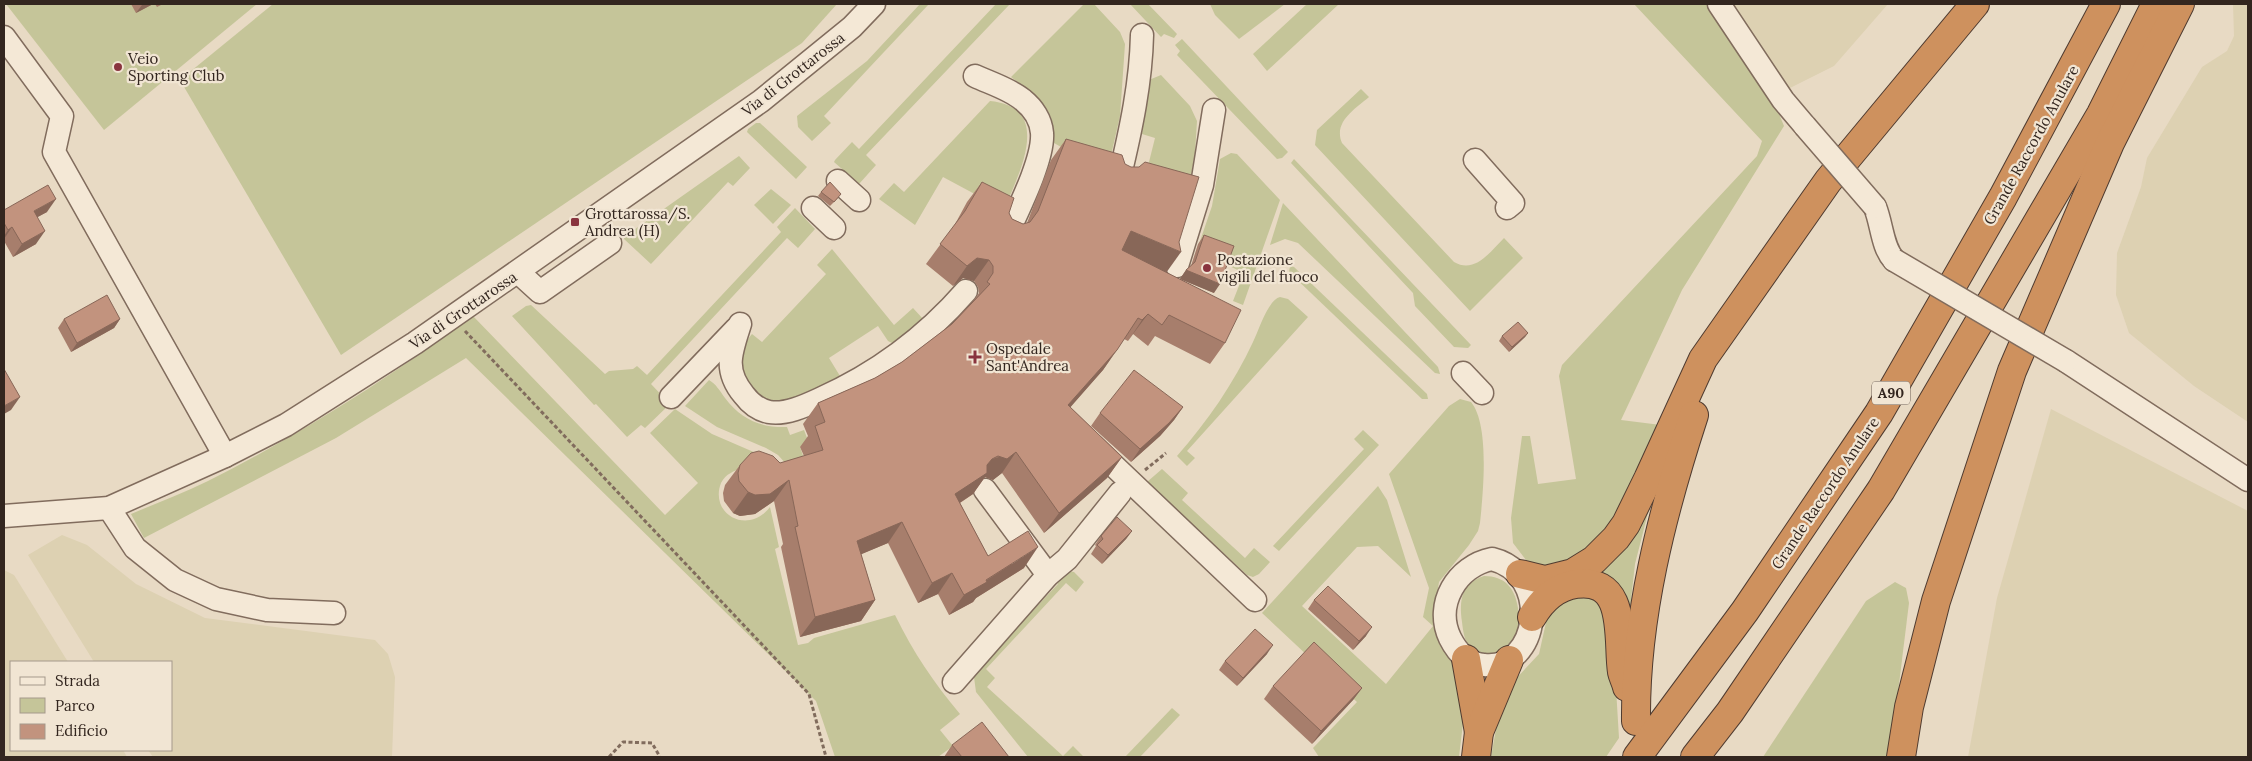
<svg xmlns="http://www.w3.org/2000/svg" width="2252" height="761" viewBox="0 0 2252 761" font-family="Lora,serif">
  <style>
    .farmland { fill: #ddd1b2 }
    .green { fill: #c5c599 }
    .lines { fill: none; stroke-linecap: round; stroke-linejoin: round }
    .minor-casing { stroke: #816c5d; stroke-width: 25 }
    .highway-casing { stroke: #4f3b30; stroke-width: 30 }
    .path { stroke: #816c5d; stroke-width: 3; stroke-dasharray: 4 2.5; stroke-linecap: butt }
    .minor { stroke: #f4e8d6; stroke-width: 22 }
    .highway { stroke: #ce915e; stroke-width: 28 }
    .minor-bridge-casing { stroke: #816c5d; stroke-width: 25; stroke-linecap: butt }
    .minor-bridge { stroke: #f4e8d6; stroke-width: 22 }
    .wall { fill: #a77e6c }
    .shaded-wall { fill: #886758 }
    .building { fill: #c2937e; stroke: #886758 }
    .poi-dot { fill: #89343e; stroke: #f1e5d3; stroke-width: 2 }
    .labels { text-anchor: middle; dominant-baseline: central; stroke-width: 4.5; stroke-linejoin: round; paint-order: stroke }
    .shield { fill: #f1e5d3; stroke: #6c5f55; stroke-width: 1 }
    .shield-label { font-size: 14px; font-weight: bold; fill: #33261f }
    .poi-label { font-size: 15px; fill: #33261f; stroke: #f1e5d3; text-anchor: start }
    .street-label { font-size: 15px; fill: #33261f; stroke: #f1e5d3 }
  </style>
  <rect width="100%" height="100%" fill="#e8dac4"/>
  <g class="farmland">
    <path d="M 1726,4 L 1888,4 L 1834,66 L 1786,90 Z"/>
    <path d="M 2233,4 L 2248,4 L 2248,422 L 2194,386 L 2129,333 L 2116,295 L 2117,253 L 2141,187 L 2147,158 L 2202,67 L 2227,51 L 2234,36 Z"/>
    <path d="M 2051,409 L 2248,511 L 2248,757 L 1968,757 L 1997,598 Z"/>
    <path d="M 62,535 L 87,545 L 136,584 L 205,618 L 375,640 L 388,654 L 395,677 L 392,757 L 153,757 L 148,750 L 171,750 L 171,662 L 94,662 L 28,555 Z"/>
    <path d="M 4,570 L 14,575 L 68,662 L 11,662 L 11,750 L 123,750 L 127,757 L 4,757 Z"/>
  </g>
  <g class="green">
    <path d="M 6,4 L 257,4 L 104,130 Z"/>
    <path d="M 273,4 L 837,4 L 802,43 L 341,355 L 180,80 Z"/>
    <path d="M 920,4 L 929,4 L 824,116 L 831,123 L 812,141 L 798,127 L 797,116 L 867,61 Z"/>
    <path d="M 996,4 L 1010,4 L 866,155 L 876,165 L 859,184 L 834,162 L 835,160 L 852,142 L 859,149 Z"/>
    <path d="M 1084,4 L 1094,4 L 1120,32 L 1125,44 L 1120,116 L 1107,173 L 1054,143 C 1056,107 1037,97 1011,77 Z"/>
    <path d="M 1130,4 L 1148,4 L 1177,34 L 1174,38 L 1164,34 L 1161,37 Z"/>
    <path d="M 1210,4 L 1285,4 L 1239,39 L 1215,15 Z"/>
    <path d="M 1307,4 L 1339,4 L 1267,71 L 1253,54 Z"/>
    <path d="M 1634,4 L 1710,4 L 1772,97 L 1784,126 L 1682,290 L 1621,420 L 1661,425 L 1612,524 L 1576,558 L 1557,566 L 1540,567 L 1526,560 L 1513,543 L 1511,518 L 1522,436 L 1530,436 L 1538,484 L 1576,479 L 1559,376 L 1562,365 L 1757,156 L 1762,141 Z"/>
    <path d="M 1182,39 L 1288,152 L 1282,158 L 1277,159 L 1177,55 L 1180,51 L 1175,45 Z"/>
    <path d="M 1161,75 L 1190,106 L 1197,121 L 1195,153 L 1187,198 L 1145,178 L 1155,138 L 1142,134 L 1149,80 Z"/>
    <path d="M 1361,89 L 1369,97 C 1355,109 1333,122 1342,143 L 1454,262 C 1475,274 1490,252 1504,238 L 1523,258 L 1470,311 L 1315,145 L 1317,130 Z"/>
    <path d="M 990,101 C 1053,107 1020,171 1006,205 L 984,199 L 943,177 L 915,225 L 879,199 L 894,183 L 904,192 Z"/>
    <path d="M 756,123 L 760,123 L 807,167 L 796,179 L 747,132 L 748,129 Z"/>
    <path d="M 1231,153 L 1237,154 L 1280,200 L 1243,305 L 1233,301 L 1244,273 L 1225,264 L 1199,244 L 1212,206 L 1220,159 Z"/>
    <path d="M 739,156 L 750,168 L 733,186 L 728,182 L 651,264 L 624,239 L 624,237 Z"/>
    <path d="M 1294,159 L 1471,345 L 1468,348 L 1454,347 L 1415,306 L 1413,293 L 1291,163 Z"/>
    <path d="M 771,189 L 791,205 L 773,224 L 754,205 Z"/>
    <path d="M 1283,203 L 1438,367 L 1440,374 L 1435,373 L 1298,243 L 1285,239 L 1270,245 Z"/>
    <path d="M 795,208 L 815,229 L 798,248 L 787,238 L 651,384 L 670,404 L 645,428 L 641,425 L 627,437 L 596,404 L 594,405 L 512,316 L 526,306 L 531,305 L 605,374 L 609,371 L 633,369 L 637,366 L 647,375 L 781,232 L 777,227 Z"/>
    <path d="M 832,249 L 894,325 L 913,308 L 924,320 L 894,344 L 888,341 L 878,326 L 829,358 L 840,376 L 837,380 C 822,386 799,399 784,402 C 762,405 740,384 740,362 C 740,352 746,341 752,334 L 762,342 L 826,274 L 817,265 Z"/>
    <path d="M 1290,266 L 1294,267 L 1427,394 L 1428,399 L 1422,399 L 1289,272 Z"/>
    <path d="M 1280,297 L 1288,299 L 1308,317 L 1187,451 L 1195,458 L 1187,466 L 1177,456 C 1207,422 1234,383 1253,342 C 1259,330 1268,300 1280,297 Z"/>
    <path d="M 473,316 L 665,515 L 698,483 L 650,433 L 675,409 L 712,434 L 756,453 C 752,457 747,464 742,467 C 734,472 726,473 721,483 C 709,514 748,536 770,507 L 779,547 L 775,549 L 798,645 L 808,643 L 814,638 L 895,615 C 913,652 934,683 960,714 L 940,730 L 953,746 L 938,757 L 835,757 L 816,701 L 466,358 L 336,438 L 144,538 L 131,514 C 157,503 183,493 208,481 C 298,436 392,376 473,316 Z"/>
    <path d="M 709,380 C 716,384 720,391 725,398 C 741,419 760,428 787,427 L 790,435 L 804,430 L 809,443 L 800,447 L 808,470 L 787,465 L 778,455 L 766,448 L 717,427 L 685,406 Z"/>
    <path d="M 1460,399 L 1471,402 C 1490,425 1483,494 1480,523 L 1478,531 L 1469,545 L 1439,582 L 1435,606 L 1439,643 L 1454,664 L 1464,715 L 1459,757 L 1319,757 L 1313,748 L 1357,702 L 1262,613 L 1378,486 L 1387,500 L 1411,577 L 1378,546 L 1357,547 L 1302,606 L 1386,684 L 1433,626 L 1423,617 L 1429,588 L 1389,474 L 1449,406 Z"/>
    <path d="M 1363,430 L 1379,445 L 1279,551 L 1273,546 L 1364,449 L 1354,439 Z"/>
    <path d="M 1162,469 L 1188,493 L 1182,500 L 1245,558 L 1254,548 L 1270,562 L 1259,574 L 1253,577 L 1247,575 L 1147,482 Z"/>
    <path d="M 1652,497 L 1635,564 L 1628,626 L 1598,577 L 1598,567 Z"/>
    <path d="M 1069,571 L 1074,572 L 1084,582 L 1076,592 L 1066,583 L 986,669 L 995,678 L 987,687 L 1063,756 L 1073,746 L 1084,757 L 1028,757 L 976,692 L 974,677 L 981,665 L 1058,584 L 1056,581 Z"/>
    <path d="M 1484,576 C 1505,576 1515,588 1518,608 C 1519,619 1520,629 1515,638 C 1507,653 1482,661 1470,647 C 1464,641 1463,630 1462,622 C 1459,601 1461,583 1484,576 Z"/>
    <path d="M 1895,582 L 1906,588 L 1909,603 L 1890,757 L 1763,757 L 1866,601 Z"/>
    <path d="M 1599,595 L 1612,622 L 1619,738 L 1606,757 L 1491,757 L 1499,712 L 1510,685 L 1539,654 L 1547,618 L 1561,599 Z"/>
    <path d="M 1172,708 L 1180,715 L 1140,757 L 1125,757 Z"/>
  </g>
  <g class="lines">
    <g class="minor-casing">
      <g id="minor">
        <path d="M 1719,4 L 1783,100 L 1805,126"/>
        <path d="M 4,37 L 62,116 L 54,152 L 225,456"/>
        <path d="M 975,76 C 990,83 1010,89 1023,100 C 1033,108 1041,120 1042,133 C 1044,158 1019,208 1008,232"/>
        <path d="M 1475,160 L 1513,203 L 1507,208"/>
        <path d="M 1120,175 C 1131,129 1141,82 1142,35"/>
        <path d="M 838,181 L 859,200"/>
        <path d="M 1875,207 C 1882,224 1882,247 1894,260"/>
        <path d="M 813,208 L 834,228"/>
        <path d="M 1177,266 L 1202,185 L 1214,110"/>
        <path d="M 518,272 L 540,292 L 610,243"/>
        <path d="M 740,324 C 731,352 723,370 744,395 C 750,403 759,410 769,412 C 785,415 805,406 820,399 C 876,374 925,338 966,291"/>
        <path d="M 2066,361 L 2248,480"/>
        <path d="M 1463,373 L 1482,393"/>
        <path d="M 671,397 L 736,329"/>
        <path d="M 1093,446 L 1255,600"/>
        <path d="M 985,490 L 1048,575"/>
        <path d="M 109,508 L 135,548 L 175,580 L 216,599 L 267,610 L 334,613"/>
        <path d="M 4,516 L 109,508 L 225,456 L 286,425 L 415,343 L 761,101 L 852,27 L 874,4"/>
        <path d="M 1492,559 C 1553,574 1539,671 1484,665 C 1467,664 1457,652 1450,638 C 1434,604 1457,566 1492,559 Z"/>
        <path d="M 954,682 L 1048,575 L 1067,559 L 1120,493"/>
      </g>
    </g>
    <g class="highway-casing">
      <g id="highway">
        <path d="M 1520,574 L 1545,580 L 1573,573 L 1594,560 L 1616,538 L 1626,524 L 1648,479 L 1703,359 L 1828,181 L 1975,4"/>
        <path d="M 1532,617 C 1542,600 1555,587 1576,584 C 1629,577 1617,641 1622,672 C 1623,677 1626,682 1627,687"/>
        <path d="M 1466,659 L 1479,732"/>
        <path d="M 1636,721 C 1635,617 1662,513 1694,415"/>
        <path d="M 1476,757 L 1479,732 L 1509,660"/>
        <path d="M 1637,757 L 1745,611 L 1879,413 L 2003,197 L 2106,4"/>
        <path d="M 1695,757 L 1730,712 L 1881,490 L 2101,114 L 2156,4"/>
        <path d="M 1901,757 L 1909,707 L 1936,601 L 2012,371 L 2110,143 L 2180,4"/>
      </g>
    </g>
    <g class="path">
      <path d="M 465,331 L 809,694 L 826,757"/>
      <path d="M 1145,470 L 1166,453"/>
      <path d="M 609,757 L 623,742 L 652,743 L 660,757"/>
    </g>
    <use href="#minor" class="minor"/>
    <use href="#highway" class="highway"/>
    <g class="minor-bridge-casing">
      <g id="minor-bridge">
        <path d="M 1805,126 L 1875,207"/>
        <path d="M 1894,260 L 2066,361"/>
      </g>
    </g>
    <use href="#minor-bridge" class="minor-bridge"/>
  </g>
  <g class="wall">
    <path d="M 131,4 L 153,4 L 136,13 Z"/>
    <path d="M 155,4 L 163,4 L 157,7 Z"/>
    <path d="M 1066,139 L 1166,272 L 1225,343 L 1210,364 L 1155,336 L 1148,346 L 1133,334 L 1128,341 L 1124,339 L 1103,370 L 1070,407 L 1122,457 L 1107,478 L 1044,533 L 1002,473 L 993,480 L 985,477 L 973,494 L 960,503 L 988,556 L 1024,568 L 976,598 L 973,602 L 949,615 L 938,594 L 918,603 L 888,543 L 861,554 L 875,600 L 861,621 L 800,637 L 781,547 L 783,544 L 774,501 L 755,514 L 740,516 L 733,513 L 724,501 L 723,493 L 725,485 L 740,465 L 780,463 L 804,456 L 800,447 L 808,436 L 803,424 L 818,403 L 875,378 L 902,362 L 952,324 L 974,300 L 979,293 L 978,287 L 974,281 L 963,278 L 953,286 L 926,264 L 954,226 L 967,202 L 982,182 L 1009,213 L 1012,219 L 1023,224 L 1027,223 L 1051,160 Z"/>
    <path d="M 821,192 L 838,198 L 830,206 L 818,196 Z"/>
    <path d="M 4,210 L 47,212 L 37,217 L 36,244 L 13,257 L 4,241 Z"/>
    <path d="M 1204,235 L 1214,293 L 1180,279 L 1186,270 L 1191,266 L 1198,244 Z"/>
    <path d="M 64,319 L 120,319 L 114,328 L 71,352 L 58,328 Z"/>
    <path d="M 1528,333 L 1525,337 L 1509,352 L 1499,341 L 1502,336 Z"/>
    <path d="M 1183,407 L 1174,420 L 1160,436 L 1131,462 L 1091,426 L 1100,413 Z"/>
    <path d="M 1132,531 L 1126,539 L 1102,564 L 1091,554 L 1096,546 L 1095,545 L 1101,536 Z"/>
    <path d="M 1314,600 L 1366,636 L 1353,650 L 1308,609 Z"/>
    <path d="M 1267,654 L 1237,686 L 1219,670 L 1225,661 Z"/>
    <path d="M 1273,686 L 1362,688 L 1353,700 L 1312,744 L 1264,699 Z"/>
    <path d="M 952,745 L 1009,757 L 944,757 Z"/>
  </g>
  <g class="shaded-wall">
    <path d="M 144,4 L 153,4 L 136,13 L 142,5 Z"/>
    <path d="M 56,199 L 47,212 L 25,224 L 34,211 Z"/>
    <path d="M 12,227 L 4,239 L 4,236 L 8,230 Z"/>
    <path d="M 45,231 L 36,244 L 13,257 L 22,244 Z"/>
    <path d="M 1131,231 L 1181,252 L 1166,273 L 1117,252 Z"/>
    <path d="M 977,258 L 989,260 L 974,281 L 963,278 L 953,286 L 967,266 Z"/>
    <path d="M 1186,270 L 1220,284 L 1214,293 L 1180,279 Z"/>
    <path d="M 1148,314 L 1133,334 L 1128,341 L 1142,320 Z"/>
    <path d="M 120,319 L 114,328 L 71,352 L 77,343 Z"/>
    <path d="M 1528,333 L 1525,337 L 1509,352 L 1512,347 Z"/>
    <path d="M 1117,350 L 1103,370 L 1054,426 L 1068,405 Z"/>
    <path d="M 20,397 L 11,410 L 4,414 L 4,406 Z"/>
    <path d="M 1183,407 L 1174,420 L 1160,436 L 1131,462 L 1140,449 Z"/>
    <path d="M 1016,452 L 1002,473 L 993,480 L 985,477 L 973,494 L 941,515 L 955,494 L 992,459 Z"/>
    <path d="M 1122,457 L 1107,478 L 1044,533 L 1059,513 Z"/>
    <path d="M 789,480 L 774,501 L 755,514 L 740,516 L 733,513 L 748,492 Z"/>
    <path d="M 902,522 L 888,543 L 843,562 L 857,541 Z"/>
    <path d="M 1132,531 L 1126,539 L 1102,564 L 1108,555 Z"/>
    <path d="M 1038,547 L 1024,568 L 976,598 L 973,602 L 949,615 L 964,595 Z"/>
    <path d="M 952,573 L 938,594 L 918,603 L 932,583 Z"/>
    <path d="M 875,600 L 861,621 L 800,637 L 815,617 Z"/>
    <path d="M 1372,627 L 1366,636 L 1353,650 L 1359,641 Z"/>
    <path d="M 1273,645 L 1267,654 L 1237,686 L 1243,678 Z"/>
    <path d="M 1362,688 L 1353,700 L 1312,744 L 1321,731 Z"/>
  </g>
  <g class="building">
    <path d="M 1066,139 L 1122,155 L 1125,164 L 1131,167 L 1139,167 L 1145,162 L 1199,177 L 1179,242 L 1181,252 L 1131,231 L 1122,250 L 1241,310 L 1225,343 L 1169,315 L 1162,325 L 1148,314 L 1142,320 L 1138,318 L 1117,350 L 1068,405 L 1122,457 L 1059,513 L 1016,452 L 1007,459 L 998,456 L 992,459 L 987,465 L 987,473 L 955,494 L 988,556 L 1028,531 L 1038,547 L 986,580 L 987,582 L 964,595 L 952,573 L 932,583 L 902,522 L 857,541 L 875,600 L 815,617 L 795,527 L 798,526 L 789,480 L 770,494 L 755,495 L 748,492 L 739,481 L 738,473 L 740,465 L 751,453 L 759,451 L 773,456 L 780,463 L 823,450 L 815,426 L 825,422 L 818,403 L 875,378 L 902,362 L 952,324 L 990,284 L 987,282 L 993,273 L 993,266 L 989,260 L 977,258 L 967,266 L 940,244 L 965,211 L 982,182 L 1014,198 L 1009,213 L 1012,219 L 1023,224 L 1030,222 L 1038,211 Z"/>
    <path d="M 830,182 L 841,194 L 834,202 L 821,192 Z"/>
    <path d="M 48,185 L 56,199 L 34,211 L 45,231 L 22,244 L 12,227 L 8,230 L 4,223 L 4,210 Z"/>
    <path d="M 1204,235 L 1234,246 L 1220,284 L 1186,270 L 1195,262 Z"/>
    <path d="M 107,295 L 120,319 L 77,343 L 64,319 Z"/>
    <path d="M 1518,322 L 1528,333 L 1512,347 L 1502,336 Z"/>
    <path d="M 4,369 L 20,397 L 4,406 Z"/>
    <path d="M 1134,370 L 1183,407 L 1169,423 L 1140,449 L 1100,413 Z"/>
    <path d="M 1117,517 L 1132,531 L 1108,555 L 1097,545 L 1103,539 L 1101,536 Z"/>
    <path d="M 1328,586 L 1372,627 L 1359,641 L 1314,600 Z"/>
    <path d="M 1255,629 L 1273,645 L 1243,678 L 1225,661 Z"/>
    <path d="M 1314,642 L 1362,688 L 1321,731 L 1273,686 Z"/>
    <path d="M 982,722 L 1009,757 L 962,757 L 952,745 Z"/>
  </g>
  <g class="poi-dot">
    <circle cx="118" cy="67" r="5"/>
    <rect x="570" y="217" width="10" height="10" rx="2.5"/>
    <circle cx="1207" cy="268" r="5"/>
    <path d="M972.5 349.5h5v5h5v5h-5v5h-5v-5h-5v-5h5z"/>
  </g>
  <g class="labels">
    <rect class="shield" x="1872" y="381.5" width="38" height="23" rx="4"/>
    <g class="shield-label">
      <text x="1891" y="393">A90</text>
    </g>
    <g class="poi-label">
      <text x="128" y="58">Veio<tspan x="128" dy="17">Sporting Club</tspan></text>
      <text x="585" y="213">Grottarossa/S.<tspan x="585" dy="17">Andrea (H)</tspan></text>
      <text x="1217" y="259">Postazione<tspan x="1217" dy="17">vigili del fuoco</tspan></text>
      <text x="986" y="348">Ospedale<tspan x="986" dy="17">Sant'Andrea</tspan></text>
    </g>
    <g class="street-label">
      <text transform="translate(793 74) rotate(-38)">Via di Grottarossa</text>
      <text transform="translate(2031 145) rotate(-61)">Grande Raccordo Anulare</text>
      <text transform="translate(463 310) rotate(-34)">Via di Grottarossa</text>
      <text transform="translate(1825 493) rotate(-56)">Grande Raccordo Anulare</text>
    </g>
  </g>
  <rect width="2252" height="761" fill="none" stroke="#33261f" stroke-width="10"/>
  <rect x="10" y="661" width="162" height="90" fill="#f1e5d3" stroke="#a5998b"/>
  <rect x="20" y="677" width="25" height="8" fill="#f4e8d6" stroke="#a5998b"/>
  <text x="55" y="686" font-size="15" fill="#33261f">Strada</text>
  <rect x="20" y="698" width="25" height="15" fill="#c5c599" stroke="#a5998b"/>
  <text x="55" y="711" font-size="15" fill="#33261f">Parco</text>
  <rect x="20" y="724" width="25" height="15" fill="#c2937e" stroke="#a5998b"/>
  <text x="55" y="736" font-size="15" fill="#33261f">Edificio</text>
</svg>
